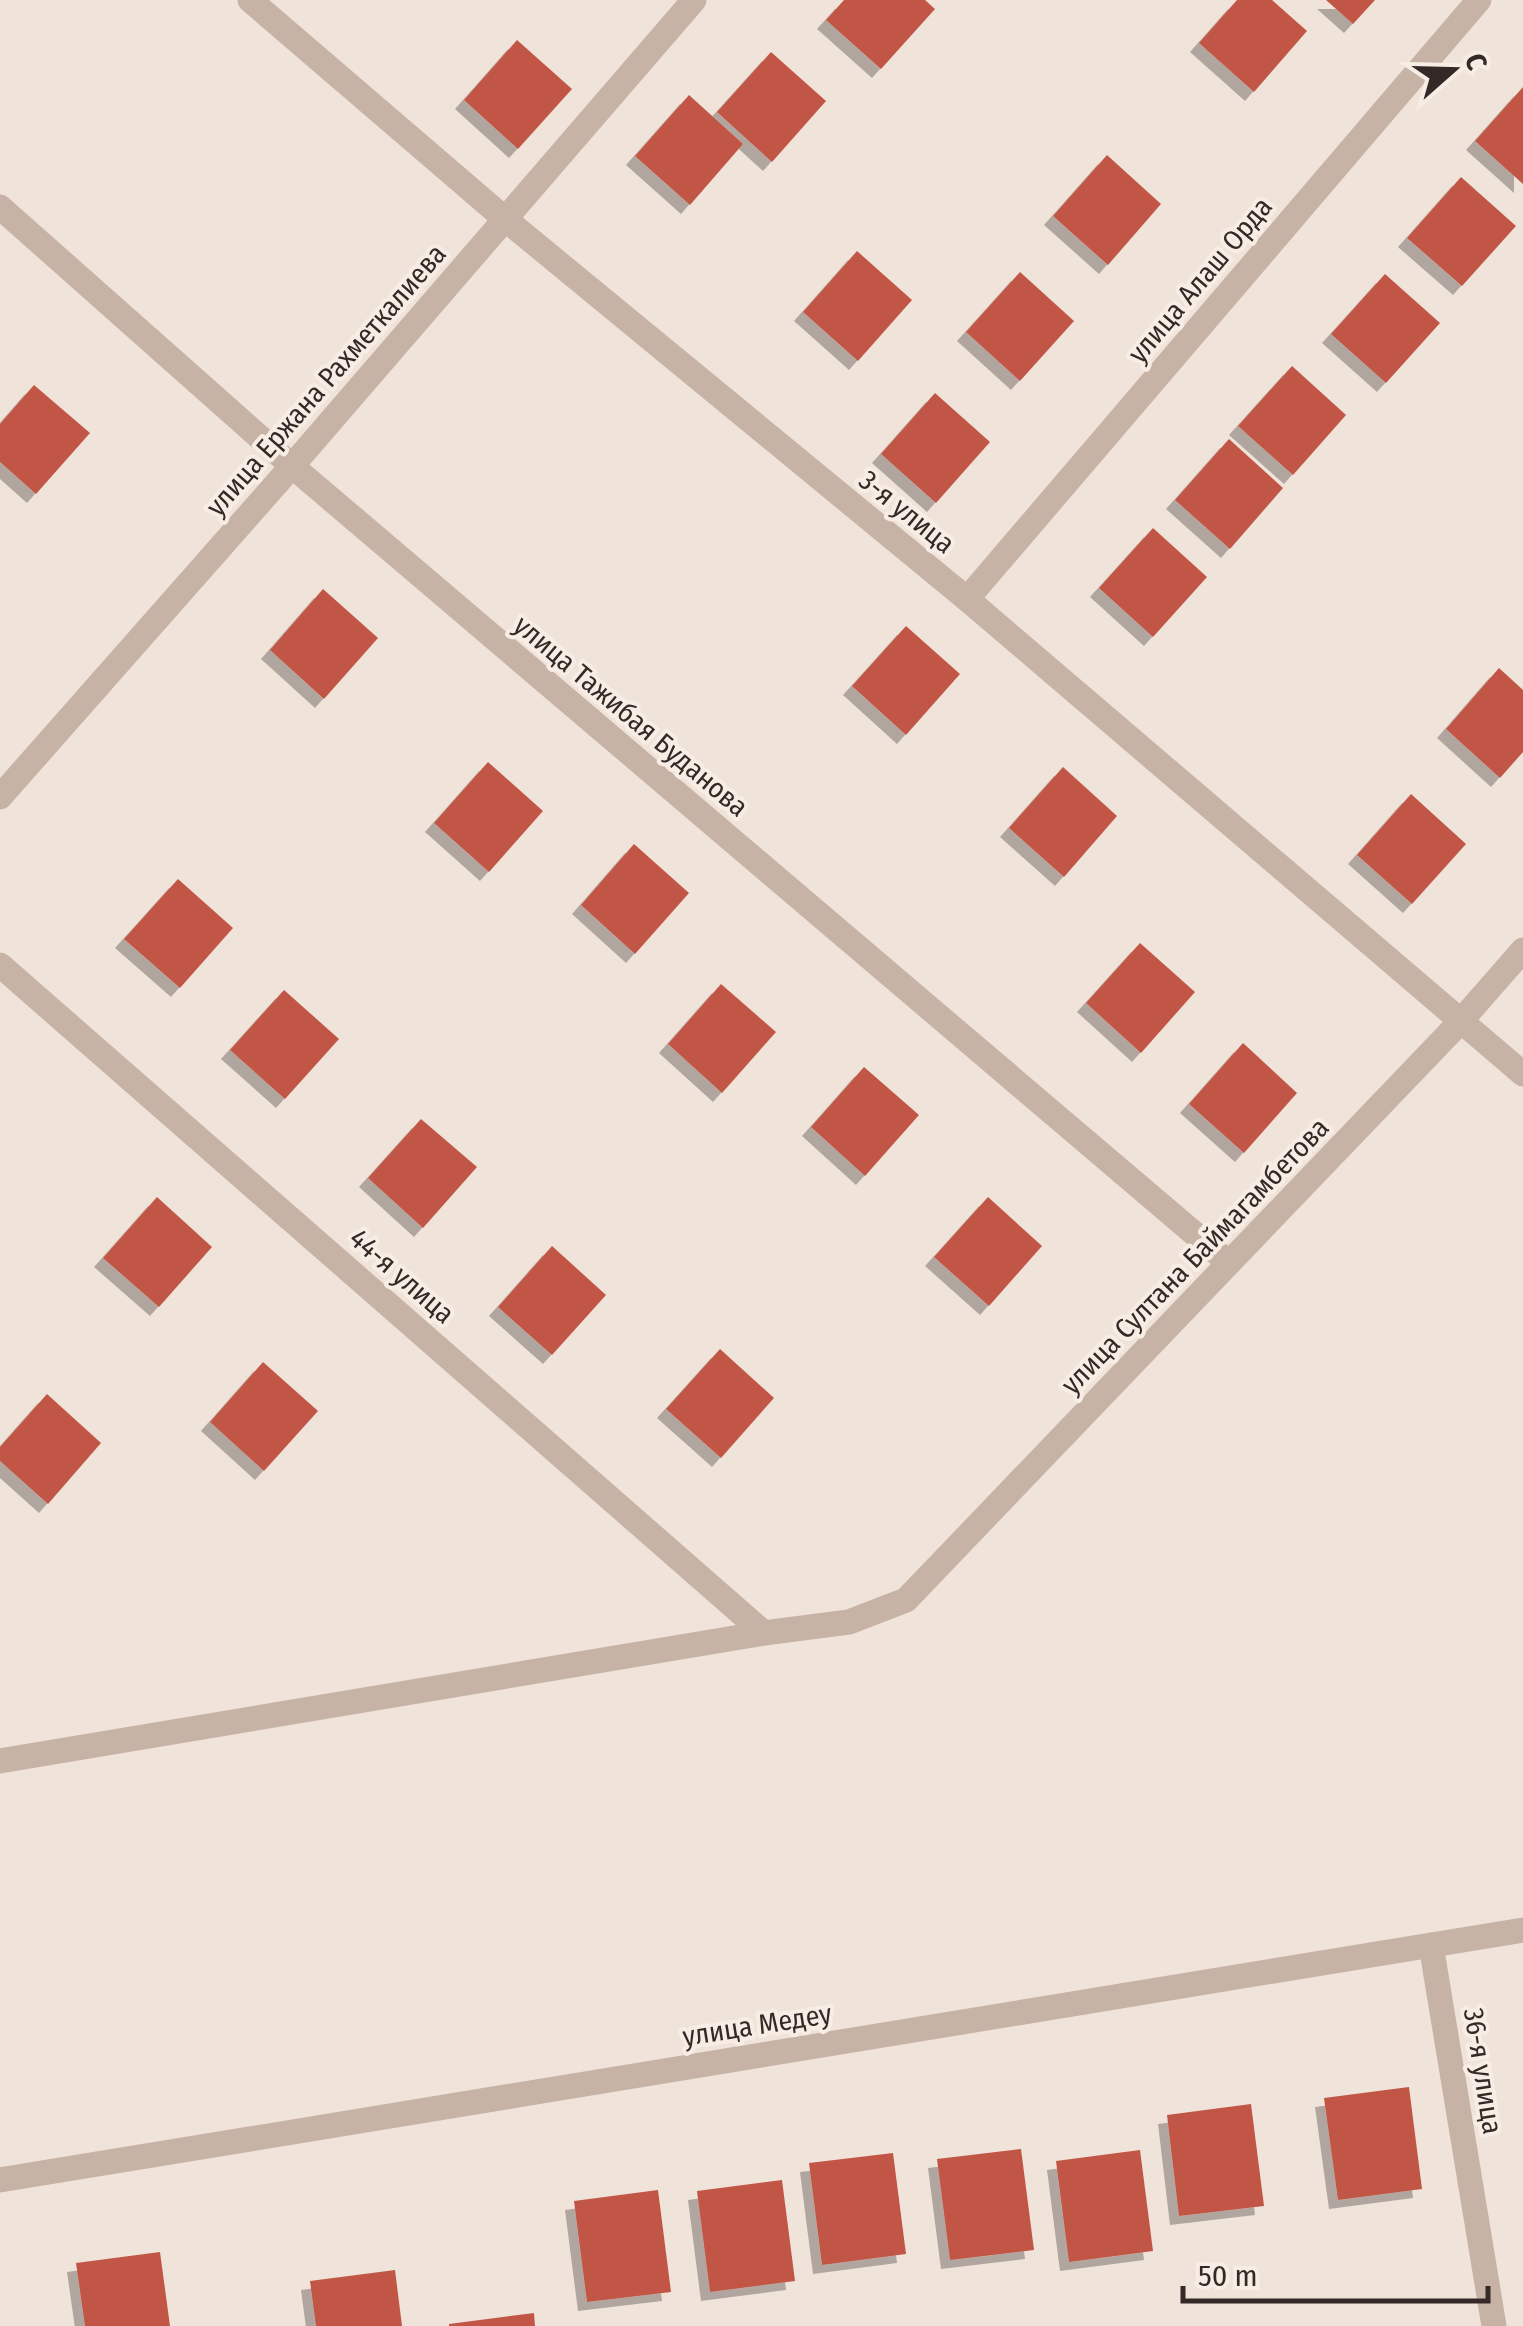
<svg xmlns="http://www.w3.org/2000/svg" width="1523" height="2326" viewBox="0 0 1523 2326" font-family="'Fira Sans Condensed',sans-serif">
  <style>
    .building { fill: #c15746; filter: url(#shadow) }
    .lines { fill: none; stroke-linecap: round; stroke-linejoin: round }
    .minor { stroke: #c7b2a6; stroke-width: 25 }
    .labels { text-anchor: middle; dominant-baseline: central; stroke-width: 8; stroke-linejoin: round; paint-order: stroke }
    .street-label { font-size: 28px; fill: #342926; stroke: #f8ede5 }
  </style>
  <defs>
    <filter id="shadow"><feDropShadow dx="-9" dy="9" stdDeviation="0" flood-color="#0004"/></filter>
  </defs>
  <rect width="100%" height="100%" fill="#f0e3d9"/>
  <g class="building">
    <path d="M 844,0 L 925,0 L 935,9 L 881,69 L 826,20 Z"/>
    <path d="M 1237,0 L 1272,0 L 1307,31 L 1254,92 L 1199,43 Z"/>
    <path d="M 1326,0 L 1375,0 L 1353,24 Z"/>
    <path d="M 517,40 L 572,89 L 518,149 L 464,100 Z"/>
    <path d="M 771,52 L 826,101 L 772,162 L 717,112 Z"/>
    <path d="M 1523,87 L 1523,184 L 1475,141 Z"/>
    <path d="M 689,95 L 743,144 L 690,205 L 635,156 Z"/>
    <path d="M 1107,155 L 1161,204 L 1108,265 L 1053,216 Z"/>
    <path d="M 1461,177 L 1516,226 L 1462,286 L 1407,238 Z"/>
    <path d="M 857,251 L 912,300 L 858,361 L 803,312 Z"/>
    <path d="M 1020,272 L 1074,321 L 1020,381 L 966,332 Z"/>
    <path d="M 1385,274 L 1440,323 L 1386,383 L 1331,334 Z"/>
    <path d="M 1292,366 L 1346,415 L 1293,475 L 1238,426 Z"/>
    <path d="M 34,385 L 90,433 L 36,494 L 0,462 L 0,424 Z"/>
    <path d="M 935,393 L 990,442 L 936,503 L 881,454 Z"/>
    <path d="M 1229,439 L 1283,488 L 1230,549 L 1175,500 Z"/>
    <path d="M 1153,528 L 1207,577 L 1153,637 L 1099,588 Z"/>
    <path d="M 323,589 L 378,638 L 324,699 L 270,650 Z"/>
    <path d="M 906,626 L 960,674 L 906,735 L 852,686 Z"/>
    <path d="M 1499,668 L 1523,690 L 1523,752 L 1500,778 L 1446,729 Z"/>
    <path d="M 488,762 L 543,811 L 489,872 L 434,823 Z"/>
    <path d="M 1063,767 L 1117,816 L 1064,877 L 1009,828 Z"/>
    <path d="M 1411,794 L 1466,844 L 1412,904 L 1357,855 Z"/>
    <path d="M 634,844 L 689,893 L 635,954 L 581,905 Z"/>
    <path d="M 178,879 L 233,928 L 180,988 L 124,939 Z"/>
    <path d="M 1140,943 L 1195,992 L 1141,1053 L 1086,1003 Z"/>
    <path d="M 721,984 L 776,1032 L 722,1093 L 668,1044 Z"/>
    <path d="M 284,990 L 339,1039 L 285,1099 L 230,1050 Z"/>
    <path d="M 1243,1043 L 1297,1093 L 1244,1153 L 1189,1104 Z"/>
    <path d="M 864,1067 L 919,1115 L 865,1176 L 811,1127 Z"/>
    <path d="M 421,1119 L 477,1167 L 423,1228 L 368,1178 Z"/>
    <path d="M 157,1197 L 212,1247 L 159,1307 L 103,1258 Z"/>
    <path d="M 988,1197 L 1042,1246 L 989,1306 L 934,1257 Z"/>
    <path d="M 552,1246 L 606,1295 L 552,1355 L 498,1307 Z"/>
    <path d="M 720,1349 L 774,1398 L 721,1458 L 666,1409 Z"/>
    <path d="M 263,1362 L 318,1411 L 264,1471 L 210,1422 Z"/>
    <path d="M 47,1394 L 101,1443 L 48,1504 L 0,1461 L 0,1447 Z"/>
    <path d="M 1409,2087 L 1422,2189 L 1338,2200 L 1324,2098 Z"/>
    <path d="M 1251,2104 L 1264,2206 L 1179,2216 L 1167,2115 Z"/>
    <path d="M 1021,2149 L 1034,2250 L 950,2260 L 937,2159 Z"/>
    <path d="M 1140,2150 L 1153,2251 L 1069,2262 L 1056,2161 Z"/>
    <path d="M 893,2153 L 906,2254 L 822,2265 L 809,2163 Z"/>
    <path d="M 782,2180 L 795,2281 L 710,2292 L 697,2191 Z"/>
    <path d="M 658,2190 L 671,2292 L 587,2302 L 574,2201 Z"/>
    <path d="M 160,2252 L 170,2326 L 85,2326 L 76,2263 Z"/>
    <path d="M 395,2270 L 402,2326 L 316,2326 L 310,2281 Z"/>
    <path d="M 534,2313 L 535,2326 L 449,2326 L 449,2324 Z"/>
  </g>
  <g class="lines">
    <g class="minor">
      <path d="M 250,0 L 505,219 L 967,599 L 1523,1074"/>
      <path d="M 0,207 L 292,466 L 1229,1263"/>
      <path d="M 967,599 L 1479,0"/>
      <path d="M 0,797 L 292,466 L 694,0"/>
      <path d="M 0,965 L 764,1633"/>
      <path d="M 0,1761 L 764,1633 L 849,1622 L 906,1600 L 1460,1022 L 1523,950"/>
      <path d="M 1431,1945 L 1494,2326"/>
      <path d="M 0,2180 L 1523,1930"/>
    </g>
  </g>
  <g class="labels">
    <g class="street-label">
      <text transform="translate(1200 280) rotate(-50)">улица Алаш Орда</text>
      <text transform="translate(326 380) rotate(-49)">улица Ержана Рахметкалиева</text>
      <text transform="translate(907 512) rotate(39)">3-я улица</text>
      <text transform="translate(631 716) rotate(40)">улица Тажибая Буданова</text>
      <text transform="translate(1195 1256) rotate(-46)">улица Султана Баймагамбетова</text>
      <text transform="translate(402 1276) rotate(41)">44-я улица</text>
      <text transform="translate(757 2025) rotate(-9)">улица Медеу</text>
      <text transform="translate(1483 2071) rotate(81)">36-я улица</text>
    </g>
  </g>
  <g transform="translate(1453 70) rotate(70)" stroke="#f8ede5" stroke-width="8" paint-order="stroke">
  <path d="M0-8L18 38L0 25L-18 38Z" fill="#342926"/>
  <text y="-15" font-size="28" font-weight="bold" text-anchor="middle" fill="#342926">С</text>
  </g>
  <path d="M1183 2286v15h305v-15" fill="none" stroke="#342926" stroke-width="5"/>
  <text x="1198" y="2286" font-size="30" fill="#342926" stroke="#f8ede5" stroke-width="8" paint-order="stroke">50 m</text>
</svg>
